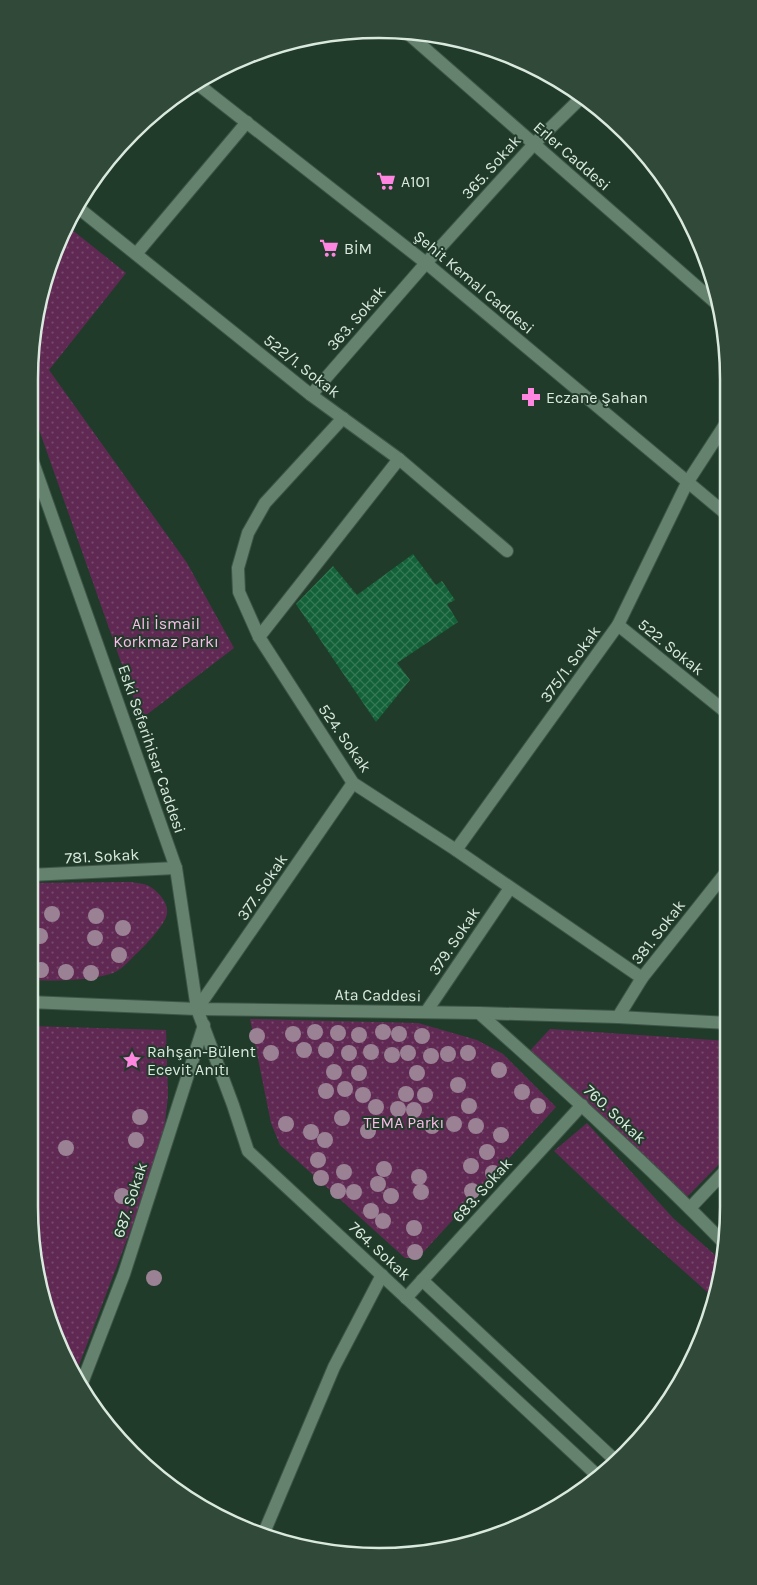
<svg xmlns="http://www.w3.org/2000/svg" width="757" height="1585" viewBox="0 0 757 1585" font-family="Karla,sans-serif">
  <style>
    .grass { fill: url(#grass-dots) }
    .building { fill: url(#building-cross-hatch) }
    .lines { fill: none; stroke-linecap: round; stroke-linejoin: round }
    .lane-casing { stroke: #3e5647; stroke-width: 14 }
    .street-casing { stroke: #3e5647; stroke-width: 14 }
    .secondary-casing { stroke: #3e5647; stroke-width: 14 }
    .lane { stroke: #65826f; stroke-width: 12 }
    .street { stroke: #65826f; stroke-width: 12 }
    .secondary { stroke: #65826f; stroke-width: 12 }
    .tree { fill: #9a8294 }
    .labels { text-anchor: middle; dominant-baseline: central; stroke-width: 4; stroke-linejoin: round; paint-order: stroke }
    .street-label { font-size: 16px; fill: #dae9de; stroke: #213b2a }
    .poi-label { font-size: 16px; fill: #dae9de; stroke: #213b2a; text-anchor: start }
    .park-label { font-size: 16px; fill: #fdbdeb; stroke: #213b2a }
    .rim { fill: none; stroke: #dae9de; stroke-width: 2.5 }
  </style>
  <defs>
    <pattern id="grass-dots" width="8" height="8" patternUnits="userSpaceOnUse" patternTransform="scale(1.25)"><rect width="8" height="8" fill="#602953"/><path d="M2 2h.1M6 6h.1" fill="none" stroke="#76486b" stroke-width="1.8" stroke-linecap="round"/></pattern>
    <pattern id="building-cross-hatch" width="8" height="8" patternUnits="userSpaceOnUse" patternTransform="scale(1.25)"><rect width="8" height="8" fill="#126138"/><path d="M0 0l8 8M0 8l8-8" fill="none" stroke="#347854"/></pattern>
  </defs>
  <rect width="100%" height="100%" fill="#213b2a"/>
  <g class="grass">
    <path d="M 66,225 L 126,273 L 49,370 L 187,563 L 234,648 L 141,719 L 29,401 C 29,341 37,278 66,225 Z"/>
    <path d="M 130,882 C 136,883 143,883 149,886 C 159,892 171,905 166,917 C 162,928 143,948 134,956 C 127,963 119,972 110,974 C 86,981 53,981 29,980 L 29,898 L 34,898 L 31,883 Z"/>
    <path d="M 250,1019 L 418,1023 L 477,1040 L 503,1054 L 556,1107 L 418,1258 L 405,1258 L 280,1145 L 271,1123 Z"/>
    <path d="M 29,1026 L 166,1030 L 168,1096 L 164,1131 L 157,1161 L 76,1373 L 47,1319 L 29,1207 Z"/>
    <path d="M 550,1029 L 728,1041 L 728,1155 L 683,1201 L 526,1055 Z"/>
    <path d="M 587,1123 L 673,1218 L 723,1262 L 721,1275 L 714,1298 L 632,1225 L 554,1151 Z"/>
  </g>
  <path class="building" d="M 413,554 L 436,585 L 442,581 L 455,600 L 447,604 L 458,622 L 397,663 L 410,680 L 376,722 L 296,604 L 333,566 L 357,595 Z"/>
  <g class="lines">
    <g class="lane-casing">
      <path id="lane" d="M 259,637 L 239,592 L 238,568 L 248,533 L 265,503 L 343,418"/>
    </g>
    <g class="street-casing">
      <g id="street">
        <path d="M 76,206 L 311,395 L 399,459 L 507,551"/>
        <path d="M 136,254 L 247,122"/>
        <path d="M 311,395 L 426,263 L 534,144 L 583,96"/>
        <path d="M 399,459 L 259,637 L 353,783 L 456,850 L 642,978"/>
        <path d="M 618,625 L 727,713"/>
        <path d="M 353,783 L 197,1009 L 233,1105 L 248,1151 L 599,1477"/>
        <path d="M 456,850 L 618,625 L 687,483 L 726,423"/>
        <path d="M 29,875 L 176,868"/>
        <path d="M 426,1012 L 510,888"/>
        <path d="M 479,1013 C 563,1088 646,1163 725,1244"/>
        <path d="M 618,1017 L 642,978 L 727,871"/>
        <path d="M 690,1208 L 728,1168"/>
        <path d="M 422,1280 L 616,1461"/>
        <path d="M 406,1298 L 582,1105"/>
        <path d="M 82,1383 L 124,1274 L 204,1025"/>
        <path d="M 263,1535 L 334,1367 L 382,1275"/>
      </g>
    </g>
    <g class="secondary-casing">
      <g id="secondary">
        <path d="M 405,31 L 718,305"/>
        <path d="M 195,82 L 426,263 L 726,514"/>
        <path d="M 29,451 L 176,868 L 197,1009"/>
        <path d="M 29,1002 L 197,1009 L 479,1013 L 618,1017 L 728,1023"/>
      </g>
    </g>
    <use href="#lane" class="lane"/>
    <use href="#street" class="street"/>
    <use href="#secondary" class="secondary"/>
  </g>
  <g class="tree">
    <circle cx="52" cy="914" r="8"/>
    <circle cx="96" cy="916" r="8"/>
    <circle cx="123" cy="928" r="8"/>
    <circle cx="40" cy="936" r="8"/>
    <circle cx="95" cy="938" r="8"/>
    <circle cx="119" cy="955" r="8"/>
    <circle cx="41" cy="970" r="8"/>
    <circle cx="66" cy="972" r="8"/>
    <circle cx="91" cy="973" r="8"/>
    <circle cx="315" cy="1032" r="8"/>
    <circle cx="383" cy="1032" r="8"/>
    <circle cx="338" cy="1033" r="8"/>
    <circle cx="293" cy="1034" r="8"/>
    <circle cx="399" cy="1034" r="8"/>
    <circle cx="359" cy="1035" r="8"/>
    <circle cx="257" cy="1036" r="8"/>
    <circle cx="422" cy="1036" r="8"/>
    <circle cx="304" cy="1050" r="8"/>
    <circle cx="326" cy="1050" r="8"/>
    <circle cx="371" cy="1052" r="8"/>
    <circle cx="271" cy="1053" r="8"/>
    <circle cx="349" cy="1053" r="8"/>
    <circle cx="408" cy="1053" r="8"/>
    <circle cx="468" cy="1053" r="8"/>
    <circle cx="448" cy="1054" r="8"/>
    <circle cx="392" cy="1055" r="8"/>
    <circle cx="431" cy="1056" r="8"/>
    <circle cx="499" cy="1070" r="8"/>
    <circle cx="334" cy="1072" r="8"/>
    <circle cx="359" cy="1073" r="8"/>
    <circle cx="417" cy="1073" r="8"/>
    <circle cx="458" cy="1085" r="8"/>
    <circle cx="345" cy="1089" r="8"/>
    <circle cx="326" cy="1091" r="8"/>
    <circle cx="522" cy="1092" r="8"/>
    <circle cx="406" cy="1094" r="8"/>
    <circle cx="363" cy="1095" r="8"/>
    <circle cx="425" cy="1095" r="8"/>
    <circle cx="469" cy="1106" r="8"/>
    <circle cx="538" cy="1106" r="8"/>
    <circle cx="376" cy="1107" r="8"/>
    <circle cx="398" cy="1109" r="8"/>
    <circle cx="414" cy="1110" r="8"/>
    <circle cx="140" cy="1117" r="8"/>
    <circle cx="342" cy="1118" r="8"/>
    <circle cx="286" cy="1124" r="8"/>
    <circle cx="454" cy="1124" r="8"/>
    <circle cx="432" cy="1126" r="8"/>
    <circle cx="476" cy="1126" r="8"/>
    <circle cx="368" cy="1131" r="8"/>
    <circle cx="311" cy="1132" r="8"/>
    <circle cx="501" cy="1135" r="8"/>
    <circle cx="136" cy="1140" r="8"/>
    <circle cx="325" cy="1140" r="8"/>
    <circle cx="66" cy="1148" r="8"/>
    <circle cx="487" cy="1152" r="8"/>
    <circle cx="318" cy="1160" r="8"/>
    <circle cx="471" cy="1166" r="8"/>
    <circle cx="384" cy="1169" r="8"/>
    <circle cx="344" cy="1172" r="8"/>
    <circle cx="493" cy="1173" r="8"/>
    <circle cx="419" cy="1177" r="8"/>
    <circle cx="321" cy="1178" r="8"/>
    <circle cx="378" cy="1184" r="8"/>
    <circle cx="338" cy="1191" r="8"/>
    <circle cx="472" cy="1191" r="8"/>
    <circle cx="354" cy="1192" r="8"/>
    <circle cx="421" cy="1192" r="8"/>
    <circle cx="122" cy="1196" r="8"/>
    <circle cx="391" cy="1196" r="8"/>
    <circle cx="371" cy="1211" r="8"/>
    <circle cx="383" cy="1221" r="8"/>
    <circle cx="414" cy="1228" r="8"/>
    <circle cx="415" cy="1252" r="8"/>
    <circle cx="154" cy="1278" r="8"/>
  </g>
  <defs>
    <g id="supermarket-bare" transform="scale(1.5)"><path d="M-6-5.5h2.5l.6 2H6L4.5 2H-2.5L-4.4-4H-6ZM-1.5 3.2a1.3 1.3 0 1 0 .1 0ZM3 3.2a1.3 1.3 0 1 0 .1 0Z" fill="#fe86e0" stroke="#213b2a" stroke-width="2.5" paint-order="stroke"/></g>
    <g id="pharmacy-bare" transform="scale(1.5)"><path d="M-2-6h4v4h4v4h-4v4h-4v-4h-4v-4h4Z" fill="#fe86e0" stroke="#213b2a" stroke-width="2.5" paint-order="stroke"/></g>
    <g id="sight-bare" transform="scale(1.5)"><path d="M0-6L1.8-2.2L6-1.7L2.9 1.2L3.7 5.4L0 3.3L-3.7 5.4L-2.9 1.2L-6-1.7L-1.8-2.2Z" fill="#fe86e0" stroke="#213b2a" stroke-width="2.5" paint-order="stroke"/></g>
  </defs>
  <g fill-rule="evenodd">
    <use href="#supermarket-bare" x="386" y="181"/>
    <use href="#supermarket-bare" x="329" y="248"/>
    <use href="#pharmacy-bare" x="531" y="397"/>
    <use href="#sight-bare" x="132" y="1060"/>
  </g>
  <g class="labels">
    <g class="street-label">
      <text transform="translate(572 156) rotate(41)">Erler Caddesi</text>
      <text transform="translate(491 167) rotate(-48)">365. Sokak</text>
      <text transform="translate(474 282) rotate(40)">Şehit Kemal Caddesi</text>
      <text transform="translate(356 318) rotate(-49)">363. Sokak</text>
      <text transform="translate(302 366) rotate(38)">522/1. Sokak</text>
      <text transform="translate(671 647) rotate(39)">522. Sokak</text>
      <text transform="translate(570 664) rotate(-54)">375/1. Sokak</text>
      <text transform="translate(345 738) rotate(55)">524. Sokak</text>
      <text transform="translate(152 749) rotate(71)">Eski Seferihisar Caddesi</text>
      <text transform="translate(102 856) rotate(-3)">781. Sokak</text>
      <text transform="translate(262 887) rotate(-56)">377. Sokak</text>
      <text transform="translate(658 932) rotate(-52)">381. Sokak</text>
      <text transform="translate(454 941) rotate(-56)">379. Sokak</text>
      <text transform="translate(378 995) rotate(1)">Ata Caddesi</text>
      <text transform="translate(615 1114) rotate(43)">760. Sokak</text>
      <text transform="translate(482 1190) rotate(-48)">683. Sokak</text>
      <text transform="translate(130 1200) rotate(-72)">687. Sokak</text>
      <text transform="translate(380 1251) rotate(43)">764. Sokak</text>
    </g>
    <g class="poi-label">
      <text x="401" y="181">A101</text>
      <text x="344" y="248">BİM</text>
      <text x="546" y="397">Eczane Şahan</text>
      <text x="147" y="1051">Rahşan-Bülent<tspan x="147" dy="18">Ecevit Anıtı</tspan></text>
    </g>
    <g class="park-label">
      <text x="166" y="623">Ali İsmail<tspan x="166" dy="18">Korkmaz Parkı</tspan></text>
      <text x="404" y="1122">TEMA Parkı</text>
    </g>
  </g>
  <path d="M0 0H757V1585H0ZM379 38H379A341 341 0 0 1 720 379V1207A341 341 0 0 1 379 1548H379A341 341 0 0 1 38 1207V379A341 341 0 0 1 379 38Z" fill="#304938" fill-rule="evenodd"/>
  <path class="rim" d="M379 38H379A341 341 0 0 1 720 379V1207A341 341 0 0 1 379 1548H379A341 341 0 0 1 38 1207V379A341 341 0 0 1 379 38Z"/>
</svg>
